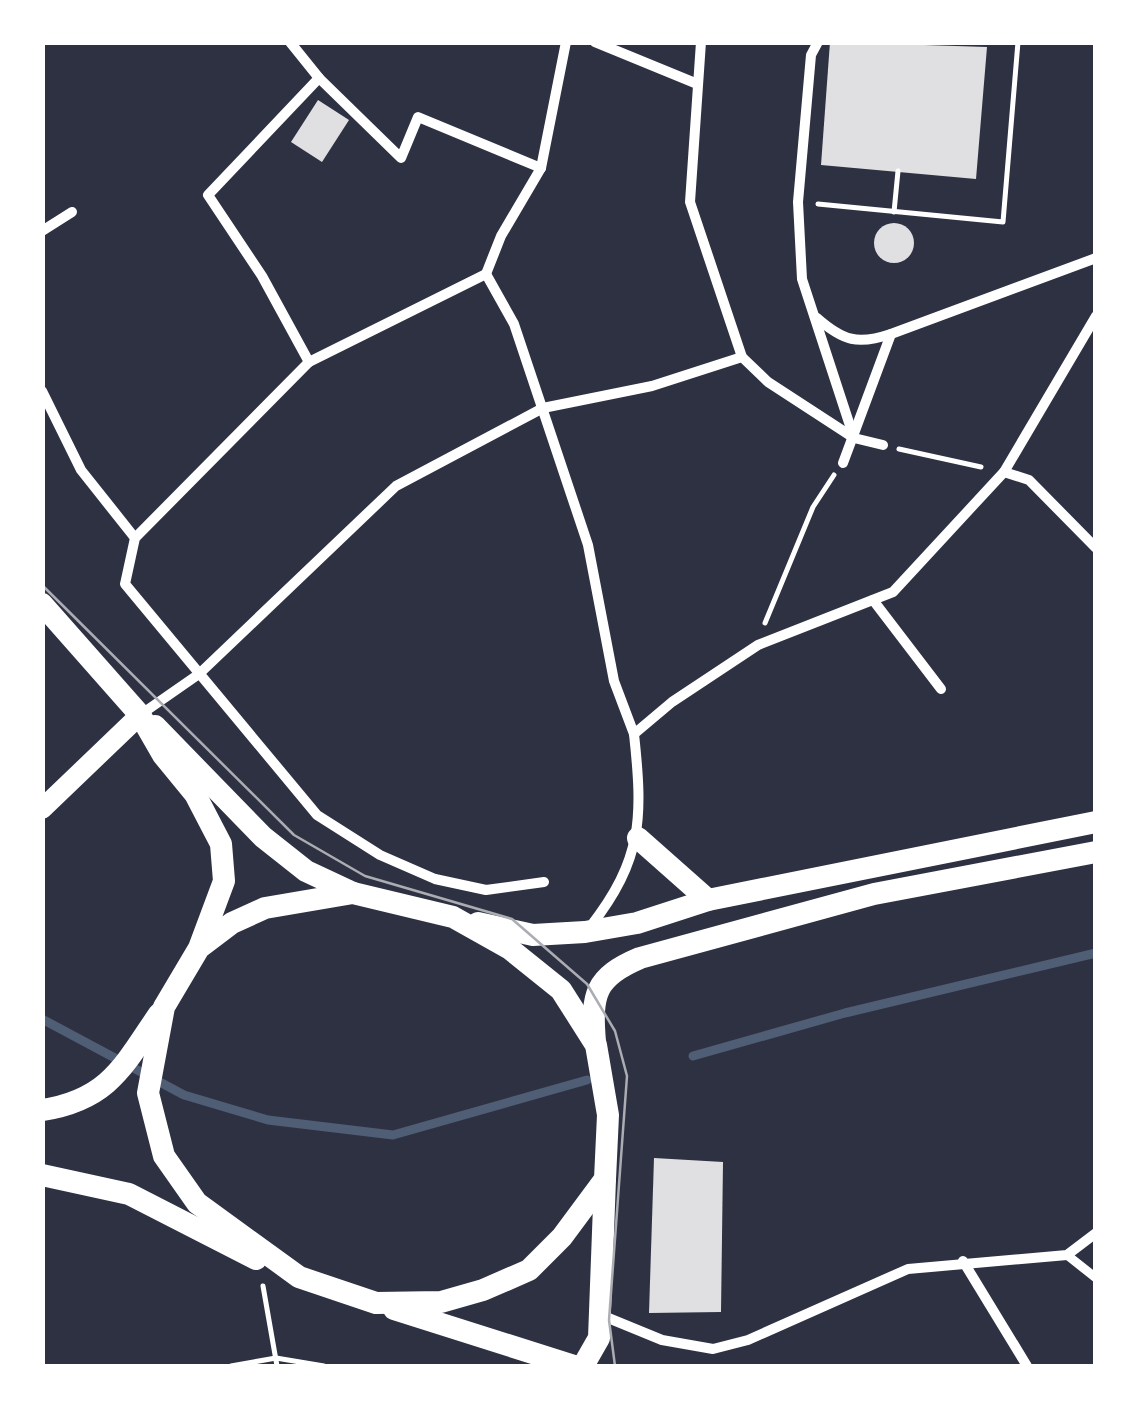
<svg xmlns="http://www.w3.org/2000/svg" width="1138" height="1409" viewBox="0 0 1138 1409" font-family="'Varela Round',sans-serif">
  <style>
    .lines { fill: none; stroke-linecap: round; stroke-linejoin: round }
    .stream { stroke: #4f5d75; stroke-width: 9 }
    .building { fill: #e0e0e3 }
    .path { stroke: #fff; stroke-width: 5 }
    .pedestrian { stroke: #fff; stroke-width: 9 }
    .minor { stroke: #fff; stroke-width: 10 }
    .secondary { stroke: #fff; stroke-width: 20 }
    .primary { stroke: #fff; stroke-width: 22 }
    .tram { stroke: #abadb3; stroke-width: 2.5 }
  </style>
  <rect width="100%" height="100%" fill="#2d3142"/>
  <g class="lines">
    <g class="stream">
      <path d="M 42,1019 L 184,1095 L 268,1120 L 393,1135 L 587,1080"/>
      <path d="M 693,1056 L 845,1013 L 1096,953"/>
    </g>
  </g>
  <g class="building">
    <path d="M 830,42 L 987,47 L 976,179 L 821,165 Z"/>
    <path d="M 318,100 L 349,120 L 322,162 L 291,142 Z"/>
    <circle cx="894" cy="243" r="20"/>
    <path d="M 654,1158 L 723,1162 L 721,1312 L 649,1313 Z"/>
  </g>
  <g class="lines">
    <g class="path">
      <path d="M 818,204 L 1003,222 L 1018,42"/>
      <path d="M 894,212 L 898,171"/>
      <path d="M 899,449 L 981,467"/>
      <path d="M 765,623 L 813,507 L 834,475"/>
      <path d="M 263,1286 L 277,1366"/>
      <path d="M 231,1366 L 276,1358 L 324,1366"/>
    </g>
    <path class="pedestrian" d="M 1067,1255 L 1096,1278"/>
    <g class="minor">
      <path d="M 290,42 L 319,78 L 401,158 L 418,117 L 541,168"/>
      <path d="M 595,42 L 695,83"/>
      <path d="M 701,42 L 690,202 L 742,357 L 768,382 L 854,438"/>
      <path d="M 818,42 L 811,55 L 798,202 L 802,279 L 854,438 L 883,445"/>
      <path d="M 42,231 L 72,212"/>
      <path d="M 486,274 L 309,362 L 135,538 L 125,584 L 317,815 L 380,855 L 435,879 L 486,890 L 544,882"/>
      <path d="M 486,274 L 514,324 L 588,545 L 614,681 L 634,734"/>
      <path d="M 486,274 L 501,236 L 541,168 L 566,42"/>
      <path d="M 817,318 C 843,341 858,345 891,334"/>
      <path d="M 309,362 L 262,276 L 208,195 L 319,78"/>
      <path d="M 42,391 L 81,470 L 135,538"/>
      <path d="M 843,463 L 891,334 L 1096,258"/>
      <path d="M 1004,472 L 1029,480 L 1096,548"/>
      <path d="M 873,600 L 941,689"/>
      <path d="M 140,715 L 199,674 L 396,486 L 543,408 L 652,386 L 742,357"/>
      <path d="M 590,927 C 643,859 643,818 634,734 L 672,702 L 758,645 L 893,592 L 1004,472 L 1096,316"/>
      <path d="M 963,1261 L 1027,1366"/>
      <path d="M 601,1315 L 662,1340 L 713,1349 L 748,1340 L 908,1269 L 1067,1255 L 1096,1233"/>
    </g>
    <path class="secondary" d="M 42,809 L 140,715"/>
    <g class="primary">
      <path d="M 42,604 L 140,715 L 163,755 L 195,794 L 221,844 L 224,881 L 199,948 L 164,1007 L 148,1093 L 164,1156 L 197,1203 L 299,1277 L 376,1303 L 441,1302 L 483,1290 L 529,1270 L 562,1237 L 605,1179 L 608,1115 L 596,1045 L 561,990 L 510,949 L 453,917 L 353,893 L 265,908 L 232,923 L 199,948"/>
      <path d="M 155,726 L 263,837 L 306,871 L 353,893"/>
      <path d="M 638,838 L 708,900"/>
      <path d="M 478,923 L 533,935 L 585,932 L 637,923 L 708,900 L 1096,822"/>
      <path d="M 595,1042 C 591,994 595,977 640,958 L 874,894 L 1096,852"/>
      <path d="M 42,1110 C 109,1100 124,1065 159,1014"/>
      <path d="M 42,1175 L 129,1194 L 256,1259"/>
      <path d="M 394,1309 L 574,1366"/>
      <path d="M 583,1366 L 599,1338 L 605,1179"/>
    </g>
    <path class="tram" d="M 42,585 L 294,835 L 365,876 L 512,919 L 587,984 L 615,1031 L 627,1076 L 609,1320 L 615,1366"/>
  </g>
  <rect width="1138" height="1409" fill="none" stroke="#ffffff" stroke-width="90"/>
</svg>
